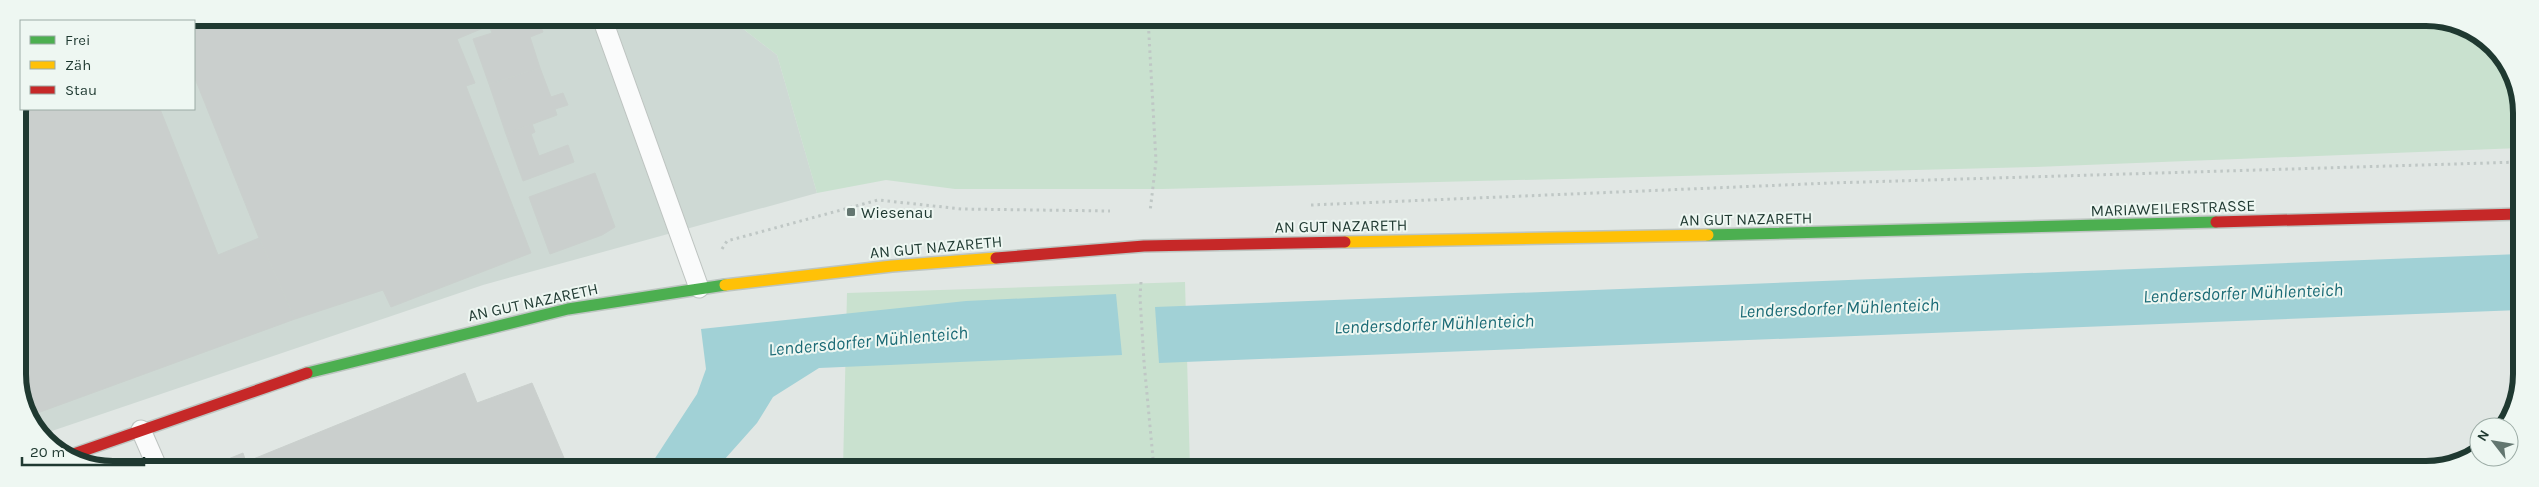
<svg xmlns="http://www.w3.org/2000/svg" width="2539" height="487" viewBox="0 0 2539 487" font-family="Karla,sans-serif">
  <style>
    .built { fill: #ced9d4 }
    .green { fill: #c9e1cf }
    .water { fill: #a1d1d6 }
    .building { fill: #cacfcd; stroke: #cad0cd }
    .lines { fill: none; stroke-linecap: round; stroke-linejoin: round }
    .lane-casing { stroke: #bec4c1; stroke-width: 21 }
    .fast-casing { stroke: #bdc5c1; stroke-width: 14 }
    .slow-casing { stroke: #bdc5c1; stroke-width: 14 }
    .jam-casing { stroke: #bdc5c1; stroke-width: 14 }
    .path { stroke: #bfc7c5; stroke-width: 3; stroke-dasharray: 2.5 4; stroke-linecap: butt }
    .lane { stroke: #fafbfb; stroke-width: 19 }
    .fast { stroke: #4caf50; stroke-width: 11 }
    .slow { stroke: #ffc107; stroke-width: 11 }
    .jam { stroke: #c62828; stroke-width: 11 }
    .poi-dot { fill: #637670; stroke: #eef7f2; stroke-width: 2 }
    .labels { text-anchor: middle; dominant-baseline: central; stroke-width: 4; stroke-linejoin: round; paint-order: stroke }
    .street-label { font-size: 16px; fill: #1f3931; stroke: #eef7f2 }
    .poi-label { font-size: 16px; fill: #1f3931; stroke: #eef7f2; text-anchor: start }
    .water-label { font-size: 18px; font-style: italic; fill: #1a6a75; stroke: #eef7f2 }
    .rim { fill: none; stroke: #1f3931; stroke-width: 6 }
  </style>
  <rect width="100%" height="100%" fill="#e1e7e4"/>
  <path class="built" d="M 113,18 L 729,18 L 777,55 L 817,193 L 483,285 L 43,434 L 19,393 L 18,113 L 21,94 L 21,109 L 194,109 L 194,21 L 94,21 Z"/>
  <g class="green">
    <path d="M 729,18 L 2439,18 L 2493,45 L 2520,94 L 2520,148 L 2035,167 L 1162,189 L 955,189 L 886,180 L 817,193 L 777,55 Z"/>
    <path d="M 1185,282 L 1190,469 L 843,469 L 847,293 Z"/>
  </g>
  <g class="water">
    <path d="M 2520,254 L 2520,310 L 1159,363 L 1155,307 Z"/>
    <path d="M 1116,294 L 1122,355 L 819,368 L 773,397 L 757,423 L 716,469 L 648,469 L 697,394 L 706,369 L 701,329 L 966,301 Z"/>
  </g>
  <g class="building">
    <path d="M 113,18 L 124,18 L 125,21 L 94,21 Z"/>
    <path d="M 170,18 L 507,18 L 457,39 L 475,83 L 466,86 L 531,253 L 391,307 L 383,290 L 295,319 L 259,238 L 194,76 L 194,21 L 172,21 Z"/>
    <path d="M 507,18 L 523,18 L 524,21 L 537,18 L 543,32 L 530,37 L 540,68 L 489,84 L 473,39 L 492,33 L 489,25 Z"/>
    <path d="M 540,68 L 551,97 L 563,93 L 568,105 L 555,109 L 557,115 L 506,134 L 489,84 Z"/>
    <path d="M 21,94 L 21,109 L 160,109 L 218,255 L 259,238 L 295,319 L 32,415 L 19,393 L 18,113 Z"/>
    <path d="M 532,124 L 535,132 L 531,134 L 539,156 L 568,145 L 574,162 L 523,181 L 506,134 Z"/>
    <path d="M 595,173 L 615,227 L 602,235 L 550,254 L 529,197 Z"/>
    <path d="M 465,373 L 477,403 L 532,383 L 564,458 L 540,469 L 275,469 L 268,453 Z"/>
    <path d="M 243,453 L 246,462 L 268,453 L 275,469 L 215,469 L 213,466 L 216,464 Z"/>
    <path d="M 564,458 L 568,469 L 540,469 Z"/>
  </g>
  <g class="lines">
    <g class="lane-casing">
      <g id="lane">
        <path d="M 602,18 L 699,288"/>
        <path d="M 141,430 L 158,469"/>
      </g>
    </g>
    <g class="fast-casing">
      <g id="fast">
        <path d="M 1708,235 L 2216,222"/>
        <path d="M 307,373 L 568,309 L 725,285"/>
      </g>
    </g>
    <g class="slow-casing">
      <g id="slow">
        <path d="M 1345,242 L 1708,235"/>
        <path d="M 725,285 L 892,266 L 996,258"/>
      </g>
    </g>
    <g class="jam-casing">
      <g id="jam">
        <path d="M 2216,222 L 2520,214"/>
        <path d="M 996,258 L 1144,246 L 1345,242"/>
        <path d="M 71,455 L 307,373"/>
      </g>
    </g>
    <g class="path">
      <path d="M 1148,18 L 1156,161 L 1150,212"/>
      <path d="M 1311,205 L 1831,183 L 2520,162"/>
      <path d="M 722,249 L 727,241 L 878,200 L 962,209 L 1110,211"/>
      <path d="M 1141,282 L 1140,297 L 1144,362 L 1154,469"/>
    </g>
    <use href="#lane" class="lane"/>
    <use href="#fast" class="fast"/>
    <use href="#slow" class="slow"/>
    <use href="#jam" class="jam"/>
  </g>
  <rect class="poi-dot" x="846" y="207" width="10" height="10" rx="2.5"/>
  <g class="labels">
    <g class="street-label">
      <text transform="translate(2173 208) rotate(-2)">MARIAWEILERSTRASSE</text>
      <text transform="translate(1746 219) rotate(-1)">AN GUT NAZARETH</text>
      <text transform="translate(1341 226) rotate(-1)">AN GUT NAZARETH</text>
      <text transform="translate(936 247) rotate(-5)">AN GUT NAZARETH</text>
      <text transform="translate(533 302) rotate(-12)">AN GUT NAZARETH</text>
    </g>
    <g class="poi-label">
      <text x="861" y="212">Wiesenau</text>
    </g>
    <g class="water-label">
      <text transform="translate(2243 293) rotate(-2)">Lendersdorfer Mühlenteich</text>
      <text transform="translate(1839 308) rotate(-2)">Lendersdorfer Mühlenteich</text>
      <text transform="translate(1434 324) rotate(-2)">Lendersdorfer Mühlenteich</text>
      <text transform="translate(868 341) rotate(-5)">Lendersdorfer Mühlenteich</text>
    </g>
  </g>
  <path d="M0 0H2539V487H0ZM113 26H2426A87 87 0 0 1 2513 113V374A87 87 0 0 1 2426 461H113A87 87 0 0 1 26 374V113A87 87 0 0 1 113 26Z" fill="#eef7f2" fill-rule="evenodd"/>
  <path class="rim" d="M113 26H2426A87 87 0 0 1 2513 113V374A87 87 0 0 1 2426 461H113A87 87 0 0 1 26 374V113A87 87 0 0 1 113 26Z"/>
  <rect x="20" y="20" width="175" height="90" fill="#eef7f2" stroke="#9baba5"/>
  <rect x="30" y="36" width="25" height="8" fill="#4caf50" stroke="#9baba5"/>
  <text x="65" y="45" font-size="15" fill="#1f3931">Frei</text>
  <rect x="30" y="61" width="25" height="8" fill="#ffc107" stroke="#9baba5"/>
  <text x="65" y="70" font-size="15" fill="#1f3931">Zäh</text>
  <rect x="30" y="86" width="25" height="8" fill="#c62828" stroke="#9baba5"/>
  <text x="65" y="95" font-size="15" fill="#1f3931">Stau</text>
  <g transform="translate(2494 442) rotate(301)"><circle r="24" fill="#eef7f2" stroke="#9baba5"/>
  <path d="M0-4L9 19L0 12L-9 19Z" fill="#637670"/>
  <text y="-8" font-size="14" font-weight="bold" text-anchor="middle" fill="#1f3931">N</text>
  </g>
  <path d="M22 457v8h122v-8" fill="none" stroke="#1f3931" stroke-width="2.5"/>
  <text x="30" y="457" font-size="15" fill="#1f3931" stroke="#eef7f2" stroke-width="4" paint-order="stroke">20 m</text>
</svg>
